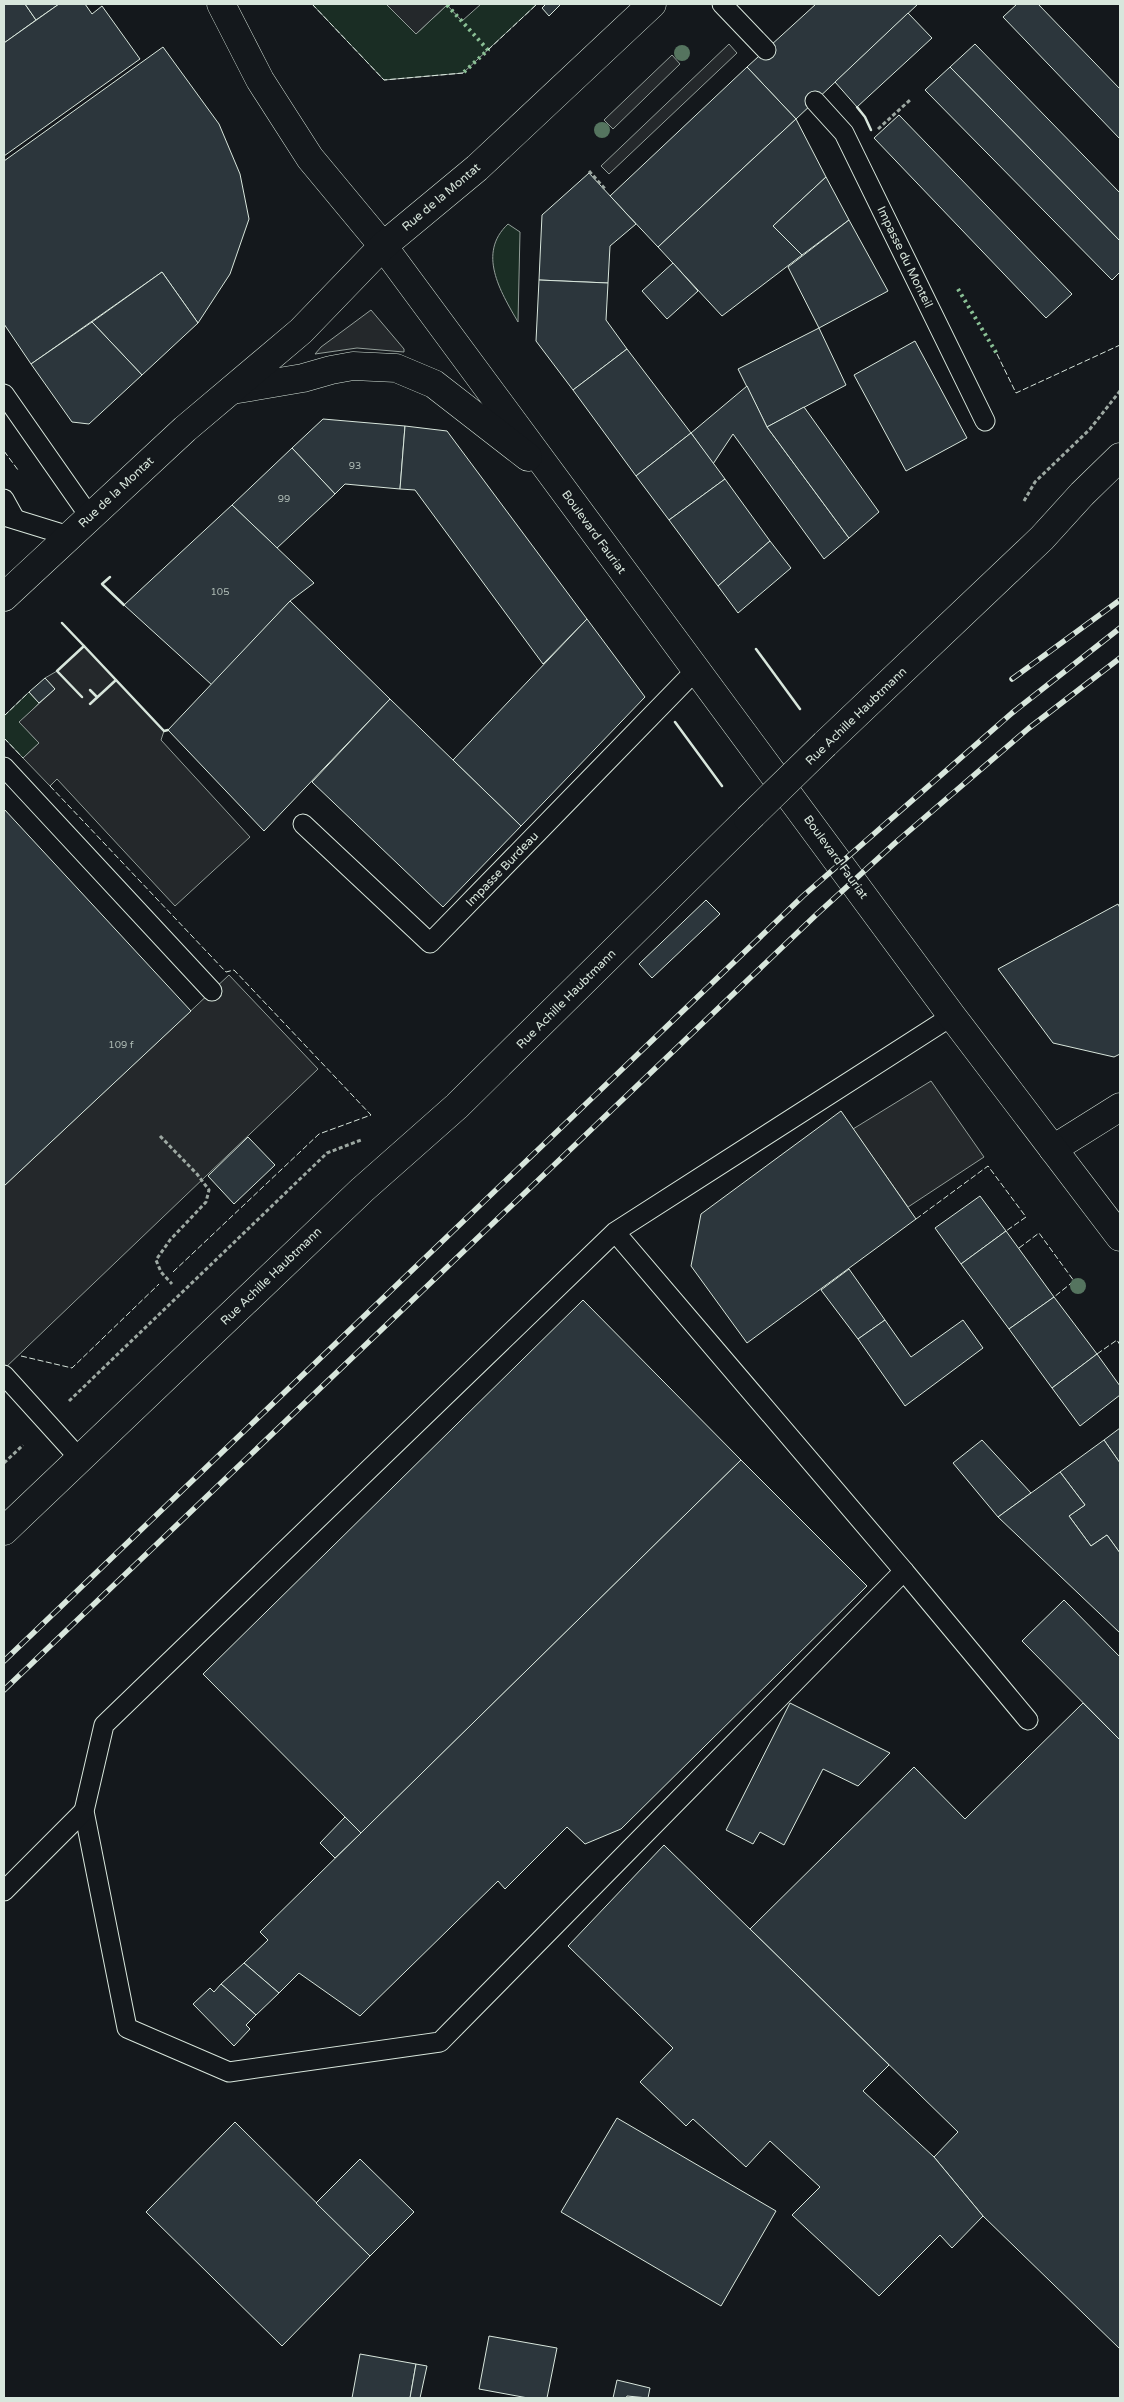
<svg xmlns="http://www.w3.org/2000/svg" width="1124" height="2402" viewBox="0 0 1124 2402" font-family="'Varela Round',sans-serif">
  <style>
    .green { fill: #1a2d24; stroke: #939e99 }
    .parking { fill: #24282b; stroke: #939e99 }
    .building { fill: #2c363c; stroke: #d8e6dc }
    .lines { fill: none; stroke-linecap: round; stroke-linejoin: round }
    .service-casing { stroke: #d8e6dc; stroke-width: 21 }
    .minor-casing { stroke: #d8e6dc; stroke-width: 29 }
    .secondary-casing { stroke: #d8e6dc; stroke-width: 29 }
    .path { stroke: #9da8a2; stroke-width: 3; stroke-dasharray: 4 2.5; stroke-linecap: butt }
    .service { stroke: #14181c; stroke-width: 19 }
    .minor { stroke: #14181c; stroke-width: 28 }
    .secondary { stroke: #14181c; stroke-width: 28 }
    .rail-casing { stroke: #d8e6dc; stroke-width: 5.5 }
    .rail { stroke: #14181c; stroke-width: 4; stroke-dasharray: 11; stroke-linecap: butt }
    .minor-bridge-casing { stroke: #d8e6dc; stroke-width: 29; stroke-linecap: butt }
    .minor-bridge { stroke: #14181c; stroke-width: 28 }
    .hedge { stroke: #8ac095; stroke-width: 4; stroke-dasharray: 2.5 4; stroke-linecap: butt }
    .fence { stroke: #d8e6dc; stroke-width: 1; stroke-dasharray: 6 2.5; stroke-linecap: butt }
    .wall { stroke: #d8e6dc; stroke-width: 2.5 }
    .tree { fill: #55745f }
    .labels { text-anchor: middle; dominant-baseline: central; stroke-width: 4; stroke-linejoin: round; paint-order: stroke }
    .number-label { font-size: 10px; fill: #adbab4 }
    .street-label { font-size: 12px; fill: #d8e6dc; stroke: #14181c }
  </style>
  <rect width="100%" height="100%" fill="#14181c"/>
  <g class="green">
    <path d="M 312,4 L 386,4 L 416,34 L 447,5 L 462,21 L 481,4 L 537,4 L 463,73 L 384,80 Z"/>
    <path d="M 508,224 L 520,232 L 518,322 C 500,291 477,253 508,224 Z"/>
    <path d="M 29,692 L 39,703 L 20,722 L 39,743 L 23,758 L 4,738 L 4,716 Z"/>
  </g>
  <g class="parking">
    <path d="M 386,4 L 448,4 L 416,34 Z"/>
    <path d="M 729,44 L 737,53 L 609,174 L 601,166 Z"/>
    <path d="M 672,55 L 680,64 L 613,129 L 604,120 Z"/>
    <path d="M 371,310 L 404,349 L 404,352 L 357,348 L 315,354 L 321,347 Z"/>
    <path d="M 84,646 L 164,731 L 161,740 L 250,837 L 175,906 L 57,779 L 50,786 L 23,758 L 39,743 L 19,722 L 55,689 L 45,678 L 57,671 Z"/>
    <path d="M 229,975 L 318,1069 L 4,1369 L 4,1186 Z"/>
    <path d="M 931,1081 L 984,1157 L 908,1207 L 853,1129 Z"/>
  </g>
  <g class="building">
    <path d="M 4,4 L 25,4 L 36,20 L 4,43 Z"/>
    <path d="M 25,4 L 59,4 L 36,20 Z"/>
    <path d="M 59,4 L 85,4 L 92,14 L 102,6 L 140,59 L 4,156 L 4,43 Z"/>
    <path d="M 546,4 L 561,4 L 549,16 L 542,8 Z"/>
    <path d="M 816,4 L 918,4 L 796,119 L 747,67 Z"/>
    <path d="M 1017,4 L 1038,4 L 1120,89 L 1120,139 L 1003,17 Z"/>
    <path d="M 908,13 L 932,38 L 857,107 L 835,82 Z"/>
    <path d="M 975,44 L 1120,193 L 1120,241 L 950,67 Z"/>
    <path d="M 163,47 L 219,124 L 240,174 L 249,219 L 230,274 L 198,323 L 162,272 L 31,364 L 4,324 L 4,161 Z"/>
    <path d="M 747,67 L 796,119 L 658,247 L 610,196 Z"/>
    <path d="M 950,67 L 1120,241 L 1120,272 L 1112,280 L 925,90 Z"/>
    <path d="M 899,115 L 1072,294 L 1046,318 L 874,138 Z"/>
    <path d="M 796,119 L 826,177 L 773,226 L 802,255 L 722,316 L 658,247 Z"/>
    <path d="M 589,173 L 636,224 L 610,246 L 608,283 L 539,280 L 542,215 Z"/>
    <path d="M 826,177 L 849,220 L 802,255 L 773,226 Z"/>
    <path d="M 849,220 L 888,291 L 819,328 L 788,267 Z"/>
    <path d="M 673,263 L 698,291 L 667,319 L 642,291 Z"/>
    <path d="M 162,272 L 198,323 L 142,375 L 92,322 Z"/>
    <path d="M 539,280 L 608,283 L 606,320 L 627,349 L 573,390 L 536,341 Z"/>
    <path d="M 92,322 L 142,375 L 89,424 L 72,422 L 31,364 Z"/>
    <path d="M 819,328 L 846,385 L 767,427 L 738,369 Z"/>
    <path d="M 915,341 L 967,438 L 906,471 L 854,375 Z"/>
    <path d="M 627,349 L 691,433 L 636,476 L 573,390 Z"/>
    <path d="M 747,386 L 767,427 L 849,538 L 824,559 L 733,434 L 713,464 L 691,433 Z"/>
    <path d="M 804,407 L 879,512 L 849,538 L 767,427 Z"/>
    <path d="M 323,419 L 405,426 L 400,489 L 345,484 L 335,494 L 292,448 Z"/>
    <path d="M 405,426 L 447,431 L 587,619 L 543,664 L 415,490 L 400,489 Z"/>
    <path d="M 691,433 L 725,479 L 669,520 L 636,476 Z"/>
    <path d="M 292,448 L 335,494 L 277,548 L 232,505 Z"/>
    <path d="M 725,479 L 770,541 L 718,586 L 669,520 Z"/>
    <path d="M 232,505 L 314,583 L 290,601 L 212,685 L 124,605 Z"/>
    <path d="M 770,541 L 791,568 L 738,613 L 718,586 Z"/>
    <path d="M 290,601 L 390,699 L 264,831 L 168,730 Z"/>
    <path d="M 587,619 L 645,697 L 521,826 L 453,760 Z"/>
    <path d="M 45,678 L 55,689 L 39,703 L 29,692 Z"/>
    <path d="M 390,699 L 521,826 L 443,907 L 312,782 Z"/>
    <path d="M 4,809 L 191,1011 L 4,1186 Z"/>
    <path d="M 706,900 L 720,914 L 652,978 L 639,964 Z"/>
    <path d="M 1118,904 L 1120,908 L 1120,1054 L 1114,1057 L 1053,1043 L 998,969 Z"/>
    <path d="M 841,1111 L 916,1219 L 747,1343 L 691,1266 L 701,1214 Z"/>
    <path d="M 248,1137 L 275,1165 L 234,1204 L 208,1176 Z"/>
    <path d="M 980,1196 L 1006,1231 L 961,1264 L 935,1228 Z"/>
    <path d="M 1006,1231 L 1054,1297 L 1009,1329 L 961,1264 Z"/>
    <path d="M 849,1269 L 885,1320 L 858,1339 L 821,1290 Z"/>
    <path d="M 1054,1297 L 1097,1354 L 1052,1388 L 1009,1329 Z"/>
    <path d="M 583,1300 L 741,1460 L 361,1833 L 203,1674 Z"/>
    <path d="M 885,1320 L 911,1357 L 963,1320 L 983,1348 L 905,1406 L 858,1339 Z"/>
    <path d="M 1097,1354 L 1120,1386 L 1120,1395 L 1080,1426 L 1052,1388 Z"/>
    <path d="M 1120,1428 L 1120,1463 L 1104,1440 Z"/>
    <path d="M 982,1440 L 1031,1493 L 998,1517 L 953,1463 Z"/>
    <path d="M 1104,1440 L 1120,1463 L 1120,1553 L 1107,1535 L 1091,1546 L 1069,1516 L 1085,1505 L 1060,1472 Z"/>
    <path d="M 741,1460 L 867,1586 L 621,1829 L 585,1844 L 567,1827 L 505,1889 L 498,1881 L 360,2016 L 299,1973 L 279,1993 L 244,1963 L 268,1940 L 260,1932 Z"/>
    <path d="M 1060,1472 L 1085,1505 L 1069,1516 L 1091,1546 L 1107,1535 L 1120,1553 L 1120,1633 L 998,1517 Z"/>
    <path d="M 1064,1600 L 1120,1657 L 1120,1740 L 1022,1641 Z"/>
    <path d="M 790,1703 L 890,1753 L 858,1786 L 823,1769 L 784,1845 L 760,1832 L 753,1844 L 726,1830 Z"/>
    <path d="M 1083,1703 L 1120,1740 L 1120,2349 L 983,2216 L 934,2157 L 958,2132 L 750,1929 L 914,1767 L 965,1819 Z"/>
    <path d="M 345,1817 L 361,1833 L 335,1858 L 320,1843 Z"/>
    <path d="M 664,1845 L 889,2065 L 863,2091 L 934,2157 L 983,2216 L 952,2248 L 940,2235 L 879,2296 L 792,2215 L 820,2187 L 770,2141 L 746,2167 L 693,2119 L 686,2126 L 640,2082 L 673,2048 L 568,1946 Z"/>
    <path d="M 244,1963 L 279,1993 L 256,2015 L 221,1984 Z"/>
    <path d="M 221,1984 L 256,2015 L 246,2025 L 250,2029 L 234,2046 L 193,2004 L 210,1988 L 214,1992 Z"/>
    <path d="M 617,2118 L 776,2211 L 721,2306 L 561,2212 Z"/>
    <path d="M 235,2122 L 370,2256 L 282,2346 L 146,2212 Z"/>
    <path d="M 360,2159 L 414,2212 L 370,2256 L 316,2203 Z"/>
    <path d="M 489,2336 L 557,2348 L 547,2398 L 528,2398 L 479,2389 Z"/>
    <path d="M 360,2354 L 416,2364 L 410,2398 L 352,2398 Z"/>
    <path d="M 416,2364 L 427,2366 L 420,2398 L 410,2398 Z"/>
    <path d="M 617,2380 L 650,2388 L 648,2398 L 627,2396 L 626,2398 L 613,2398 Z"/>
  </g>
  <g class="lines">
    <g class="service-casing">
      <g id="service">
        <path d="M 722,4 L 766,50"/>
        <path d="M 815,101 L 844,133 L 985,421"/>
        <path d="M 4,394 L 90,517"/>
        <path d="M 4,499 L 15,519"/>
        <path d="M 4,516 L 69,536"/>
        <path d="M 4,767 L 212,991"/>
        <path d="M 303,824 L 430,943 L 695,671"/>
        <path d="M 615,1232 L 904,1571 L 440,2042 L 229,2072 L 127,2028 L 84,1811 L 104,1725 L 615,1232 L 952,1016"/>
        <path d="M 4,1375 L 80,1459"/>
        <path d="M 904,1571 L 1028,1720"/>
        <path d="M 4,1891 L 84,1811"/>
      </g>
    </g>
    <g class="minor-casing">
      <g id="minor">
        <path d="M 825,744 L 1042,538 L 1082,494 L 1120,457"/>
        <path d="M 1053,1149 L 1120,1107"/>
        <path d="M 4,1531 L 362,1190 L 457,1106 L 748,819"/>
      </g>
    </g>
    <g class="secondary-casing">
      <g id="secondary">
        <path d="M 221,4 L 260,80 L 310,158 L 383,246 L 952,1016 L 1120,1237"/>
        <path d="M 232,390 L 303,378 L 331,370 L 353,366 L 396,368 L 434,384 L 528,457"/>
        <path d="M 4,597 L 185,429 L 301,331 L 383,246 L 477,168 L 652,4"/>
      </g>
    </g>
    <g class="path">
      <path d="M 878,129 L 910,100"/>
      <path d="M 589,171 L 605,189"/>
      <path d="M 1024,501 L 1035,482 L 1090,429 L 1120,391"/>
      <path d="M 160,1136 L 197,1174 L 209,1190 L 206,1202 L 170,1240 L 156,1260 L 161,1272 L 172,1284"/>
      <path d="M 69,1401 L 327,1153 L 361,1140"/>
      <path d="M 4,1463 L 23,1445"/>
    </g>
    <use href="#service" class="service"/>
    <use href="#minor" class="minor"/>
    <use href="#secondary" class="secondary"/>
    <g class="rail-casing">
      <g id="rail">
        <path d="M 1012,679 L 1120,600"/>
        <path d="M 4,1661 L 803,896 L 1012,713 L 1120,628"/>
        <path d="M 4,1690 L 817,914 L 895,843 L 1029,728 L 1120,658"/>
      </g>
    </g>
    <use href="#rail" class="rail"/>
    <g class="minor-bridge-casing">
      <path id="minor-bridge" d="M 748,819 L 825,744"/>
    </g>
    <use href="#minor-bridge" class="minor-bridge"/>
    <g class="hedge">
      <path d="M 447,5 L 488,50 L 463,73"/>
      <path d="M 958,289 L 997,354"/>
    </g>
    <g class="fence">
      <path d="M 312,4 L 384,80 L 463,73"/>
      <path d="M 488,50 L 537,4"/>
      <path d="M 997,354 L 1016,393 L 1120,345"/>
      <path d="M 4,451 L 18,470"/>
      <path d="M 4,716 L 29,692"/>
      <path d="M 4,738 L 23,758"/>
      <path d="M 50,786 L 226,972 L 234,970 L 371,1115 L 319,1134 L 173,1272"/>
      <path d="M 916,1219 L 988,1166 L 1026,1217 L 1006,1231"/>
      <path d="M 1019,1248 L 1039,1233 L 1074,1281 L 1054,1297"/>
      <path d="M 1097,1354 L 1117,1340 L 1120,1345"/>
      <path d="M 21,1356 L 72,1368 L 159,1284"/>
    </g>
    <g class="wall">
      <path d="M 857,107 L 865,117 L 871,130"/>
      <path d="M 110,577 L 102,584 L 124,605"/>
      <path d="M 62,623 L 84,646"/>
      <path d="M 756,649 L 800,709"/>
      <path d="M 116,680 L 164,731 L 168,730"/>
      <path d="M 90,690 L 97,697"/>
      <path d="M 82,697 L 57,671 L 84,646 L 116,680 L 90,704"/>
      <path d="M 675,722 L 722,786"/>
    </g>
  </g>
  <g class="tree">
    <circle cx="682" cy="53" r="8"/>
    <circle cx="602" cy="130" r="8"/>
    <circle cx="1078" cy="1286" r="8"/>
  </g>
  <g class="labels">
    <g class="number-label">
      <text x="355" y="466">93</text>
      <text x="284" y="499">99</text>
      <text x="220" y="592">105</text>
      <text x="121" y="1045">109 f</text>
    </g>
    <g class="street-label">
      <text transform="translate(441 197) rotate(-40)">Rue de la Montat</text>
      <text transform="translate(905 257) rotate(64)">Impasse du Monteil</text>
      <text transform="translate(116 492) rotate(-43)">Rue de la Montat</text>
      <text transform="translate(594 532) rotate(54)">Boulevard Fauriat</text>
      <text transform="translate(856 716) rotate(-44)">Rue Achille Haubtmann</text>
      <text transform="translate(836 857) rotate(54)">Boulevard Fauriat</text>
      <text transform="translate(502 869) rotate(-46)">Impasse Burdeau</text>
      <text transform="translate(566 999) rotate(-45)">Rue Achille Haubtmann</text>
      <text transform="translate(271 1276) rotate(-44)">Rue Achille Haubtmann</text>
    </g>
  </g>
  <rect width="1124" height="2402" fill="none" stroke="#d8e6dc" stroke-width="10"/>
</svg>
